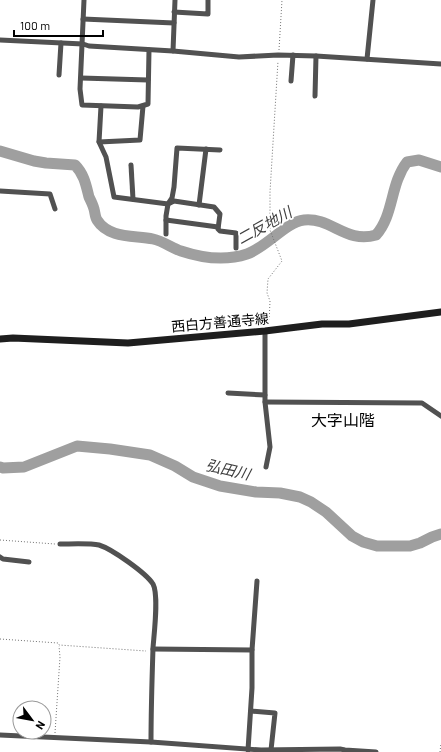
<svg xmlns="http://www.w3.org/2000/svg" width="441" height="752" viewBox="0 0 441 752" font-family="Barlow,'Noto Sans JP',sans-serif">
  <style>
    .lines { fill: none; stroke-linecap: round; stroke-linejoin: round }
    .river { stroke: #9f9f9f; stroke-width: 11 }
    .path { stroke: #737373; stroke-width: 1; stroke-dasharray: 1 2; stroke-linecap: butt }
    .minor { stroke: #515151; stroke-width: 5 }
    .secondary { stroke: #1e1e1e; stroke-width: 7 }
    .labels { text-anchor: middle; dominant-baseline: central; stroke-width: 3.5; stroke-linejoin: round; paint-order: stroke }
    .street-label { font-size: 14px; fill: #000; stroke: #fff }
    .water-label { font-size: 15px; font-style: italic; fill: #404040; stroke: #fff }
    .quarter-label { font-size: 16px; fill: #000; stroke: #fff }
  </style>
  <rect width="100%" height="100%" fill="#fff"/>
  <g class="lines">
    <g class="river">
      <path d="M 0,151 L 34,161 L 46,163 L 75,165 C 84,174 86,185 89,197 C 91,201 93,205 94,209 C 95,212 95,217 97,220 C 109,239 135,235 153,239 C 163,241 172,248 181,251 C 202,258 226,261 247,254 C 267,247 286,222 304,220 C 331,217 346,244 376,235 C 394,215 390,184 407,162 L 419,160 L 441,167"/>
      <path d="M 0,467 L 3,468 L 24,467 L 77,446 L 110,449 L 150,455 L 175,466 L 193,477 L 220,486 L 256,492 L 280,493 L 300,497 L 311,502 L 326,512 L 352,536 L 363,542 L 377,546 L 410,546 L 420,543 L 432,537 L 441,534"/>
    </g>
    <g class="path">
      <path d="M 279,50 L 282,0"/>
      <path d="M 269,323 L 270,301 L 267,293 L 268,279 L 282,261 L 270,230 L 270,192 L 278,61"/>
      <path d="M 0,540 L 55,544"/>
      <path d="M 0,639 L 58,643 L 59,645 L 146,651"/>
      <path d="M 55,733 L 60,657 L 59,646"/>
      <path d="M 440,752 L 441,743"/>
    </g>
    <g class="minor">
      <path d="M 84,0 L 80,89 L 82,105 L 138,107 L 148,104 L 149,50"/>
      <path d="M 174,12 L 208,14 L 208,0"/>
      <path d="M 83,19 L 174,23"/>
      <path d="M 0,40 L 83,44 L 89,46 L 173,51 L 239,57 L 278,55 L 316,56 L 441,64"/>
      <path d="M 173,51 L 175,0"/>
      <path d="M 367,59 L 373,0"/>
      <path d="M 59,75 L 61,43"/>
      <path d="M 81,78 L 148,80"/>
      <path d="M 291,81 L 293,55"/>
      <path d="M 315,96 L 316,56"/>
      <path d="M 101,106 L 99,142 L 106,157 L 114,197 L 168,204 L 174,201 L 214,207 L 220,214 L 218,229 L 220,231 L 236,233 L 236,248"/>
      <path d="M 99,142 L 140,140 L 143,106"/>
      <path d="M 131,165 L 133,199"/>
      <path d="M 0,191 L 50,194 L 55,209"/>
      <path d="M 199,205 L 206,149"/>
      <path d="M 166,220 L 218,227"/>
      <path d="M 166,234 L 166,216 L 168,204 L 172,198 L 174,187 L 177,148 L 220,150"/>
      <path d="M 265,331 L 265,402 L 270,447 L 266,467"/>
      <path d="M 228,393 L 265,395"/>
      <path d="M 265,402 L 422,403 L 441,416"/>
      <path d="M 60,544 C 71,544 90,543 99,545 C 112,549 146,573 153,584 C 159,595 154,634 153,648 C 152,679 151,710 151,742"/>
      <path d="M 0,557 L 3,559 L 29,562"/>
      <path d="M 153,649 L 252,650"/>
      <path d="M 251,711 L 275,713 L 271,750"/>
      <path d="M 0,735 L 151,742 L 261,750 L 340,749 L 345,750 L 376,752"/>
      <path d="M 248,750 L 252,688 L 252,650 L 257,581"/>
    </g>
    <path class="secondary" d="M 0,339 L 13,338 L 128,343 L 265,331 L 322,324 L 349,324 L 441,312"/>
  </g>
  <g class="labels">
    <g class="street-label">
      <text transform="translate(220 322) rotate(-5)">西白方善通寺線</text>
    </g>
    <g class="water-label">
      <text transform="translate(264 225) rotate(-29)">二反地川</text>
      <text transform="translate(228 469) rotate(13)">弘田川</text>
    </g>
    <g class="quarter-label">
      <text x="343" y="419">大字山階</text>
    </g>
  </g>
  <g transform="translate(32 720) rotate(122)"><circle r="19" fill="#ffffff" stroke="#999999"/>
  <path d="M0-3L7 15L0 10L-7 15Z" fill="#000000"/>
  <text y="-6" font-size="11" font-weight="bold" text-anchor="middle" fill="#000000">N</text>
  </g>
  <path d="M14 30v6h89v-6" fill="none" stroke="#000000" stroke-width="2"/>
  <text x="20" y="30" font-size="12" fill="#000000" stroke="#ffffff" stroke-width="3" paint-order="stroke">100 m</text>
</svg>
